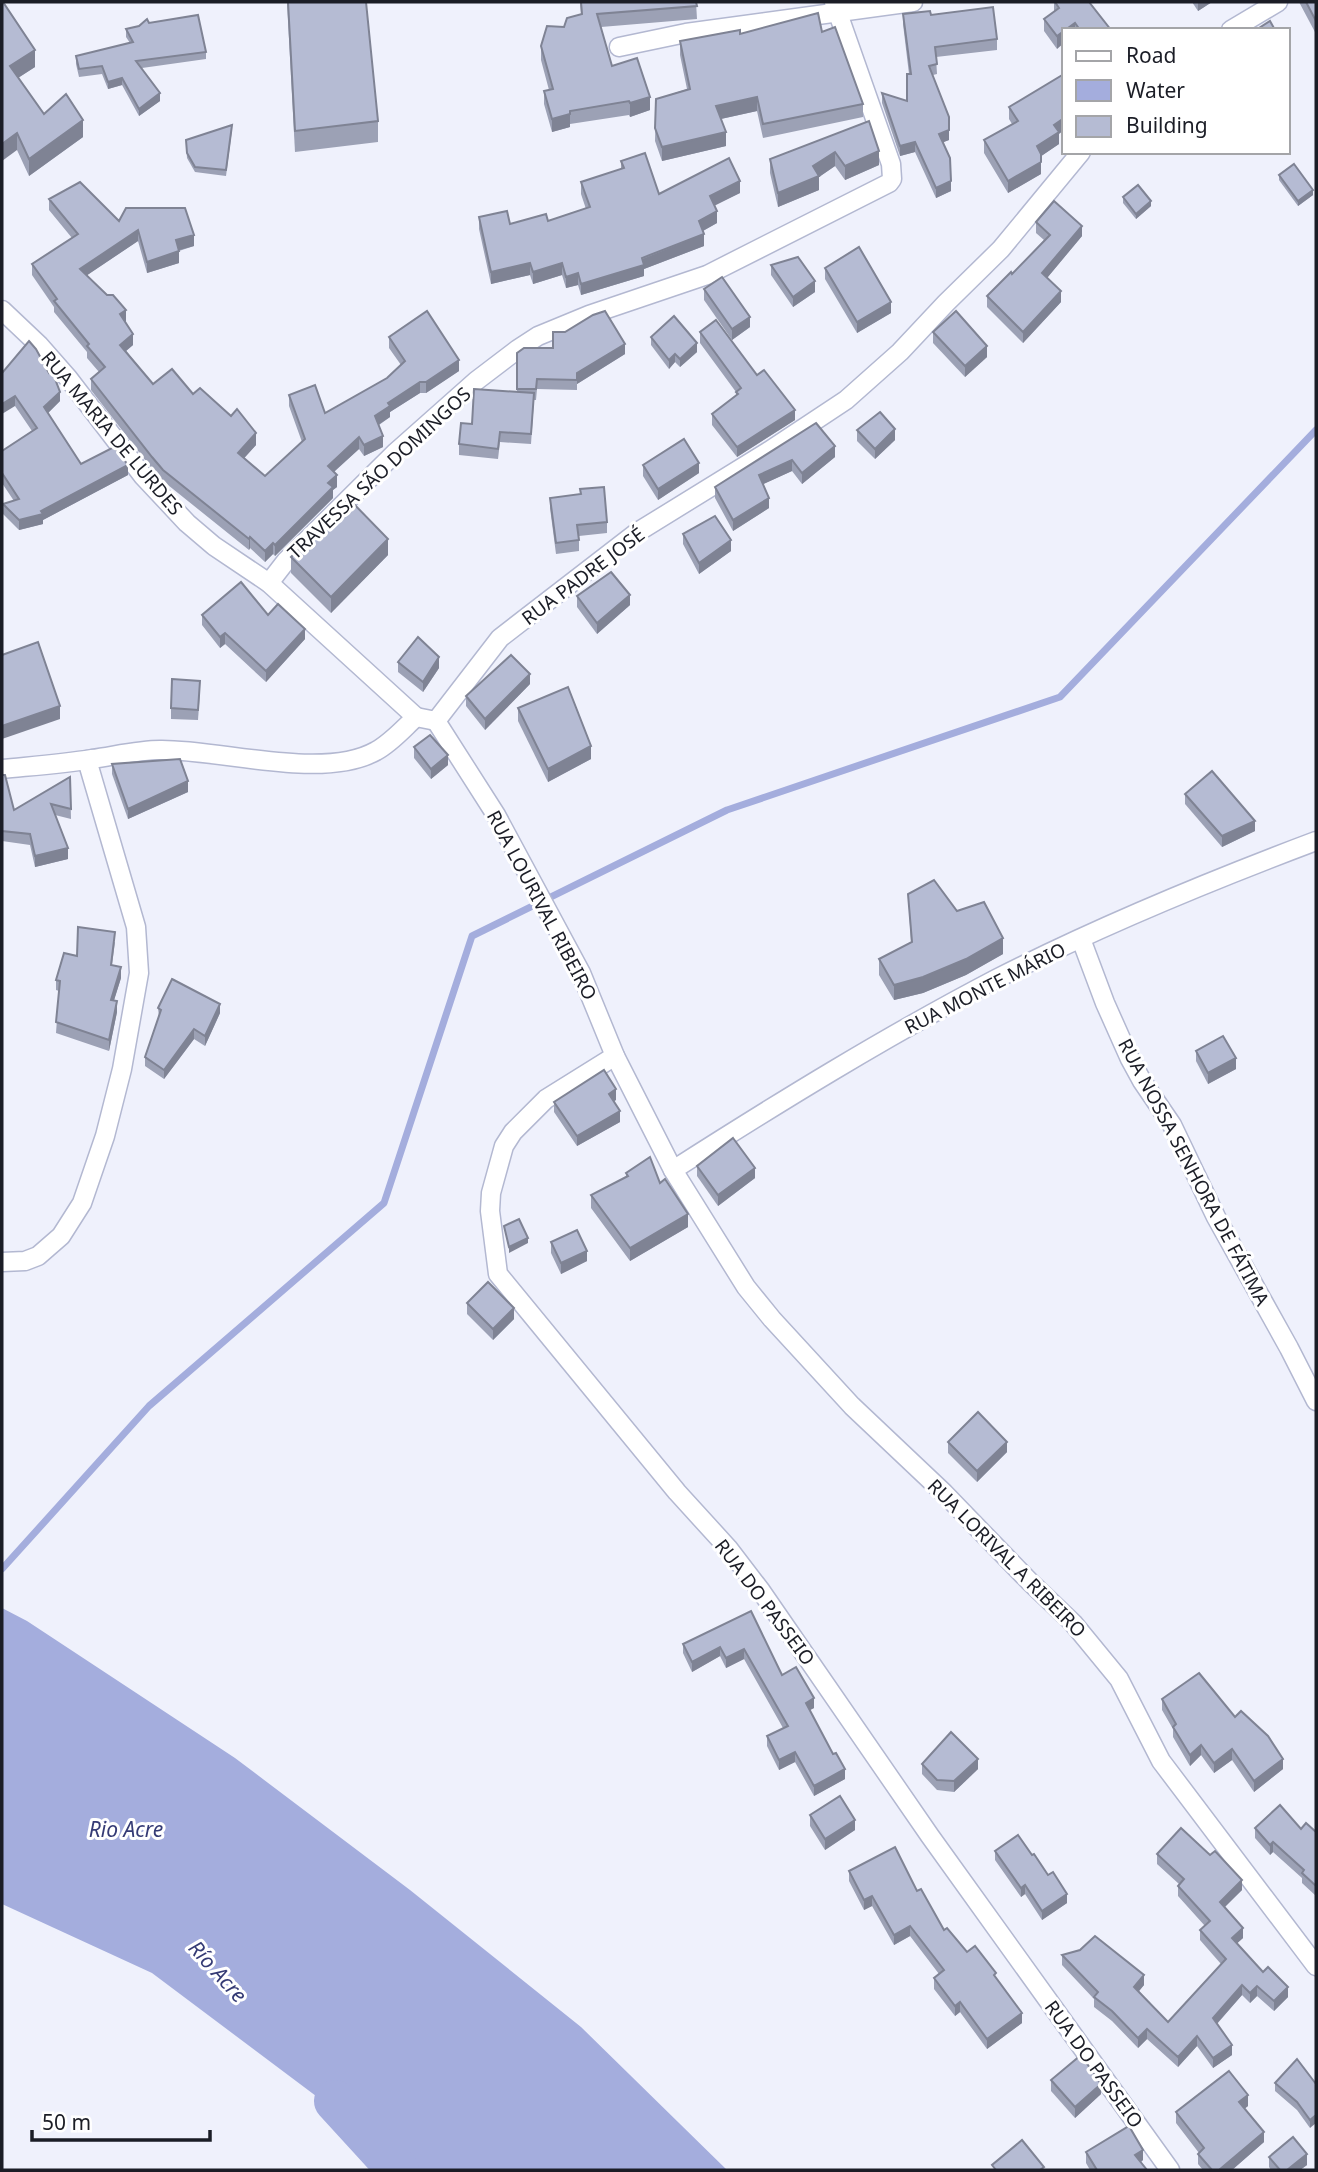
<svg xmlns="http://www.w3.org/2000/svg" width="1318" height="2172" viewBox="0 0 1318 2172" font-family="'Noto Sans',sans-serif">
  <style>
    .water { fill: #a4addd }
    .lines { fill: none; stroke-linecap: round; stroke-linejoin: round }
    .stream { stroke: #a4addd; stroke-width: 7 }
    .river { stroke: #a4addd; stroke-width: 42 }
    .street-casing { stroke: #b3b8d1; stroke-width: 21 }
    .street { stroke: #fff; stroke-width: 18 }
    .wall { fill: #9ca1b5 }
    .shaded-wall { fill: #7f8394 }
    .building { fill: #b5bbd3; stroke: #7f8394; stroke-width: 2 }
    .labels { text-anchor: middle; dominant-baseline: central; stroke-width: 6; stroke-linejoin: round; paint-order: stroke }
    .street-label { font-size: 19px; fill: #1b1d26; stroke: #fff }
    .water-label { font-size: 21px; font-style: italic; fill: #353b75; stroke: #fff }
  </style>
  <rect width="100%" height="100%" fill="#eff1fc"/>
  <path class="water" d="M 2,1608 L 27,1621 L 235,1758 L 410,1890 L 581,2027 L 727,2170 L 407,2170 L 328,2105 L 152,1973 L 2,1904 Z"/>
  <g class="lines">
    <path class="stream" d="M 2,1569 L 149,1406 L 384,1203 L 472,936 L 727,810 L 1060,697 L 1316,430"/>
    <path class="river" d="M 335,2101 L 398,2170"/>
    <g class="street-casing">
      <g id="street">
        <path d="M 1231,30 L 1278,2"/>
        <path d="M 619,47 L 686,33 L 913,2"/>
        <path d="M 2,310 L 39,345 L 68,378 L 143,476 L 187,523 L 214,546 L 269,583 L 416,717"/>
        <path d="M 269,583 L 286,561 L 396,452 L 476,381 L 518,349 L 538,336 L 589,315 L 707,275 L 889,183 L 892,179 L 891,164 L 834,2"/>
        <path d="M 416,717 L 436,721 L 500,638 L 636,533 L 769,451 L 846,400 L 900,352 L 946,303 L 1001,249 L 1081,152"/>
        <path d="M 436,721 L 496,815 L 581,973 L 615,1056 L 673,1170 L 746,1287 L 772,1319 L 852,1406 L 944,1493 L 1030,1582 L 1073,1623 L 1119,1679 L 1161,1761 L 1316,1966"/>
        <path d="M 2,769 C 32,766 62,764 92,759 C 114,756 138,750 160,750 C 220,749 323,781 376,751 C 391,743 403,729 416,717"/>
        <path d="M 1081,939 L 1105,1003 L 1130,1059 L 1142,1081 L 1172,1125 L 1216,1217 L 1289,1348 L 1316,1401"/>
        <path d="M 615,1056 L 546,1099 L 513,1132 L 504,1146 L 491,1193 L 490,1211 L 498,1274 L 677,1492 L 728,1548 L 761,1591 L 930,1836 L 1170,2170"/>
        <path d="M 673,1170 C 778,1103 885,1037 996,979 C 1100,926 1207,882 1316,841"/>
        <path d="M 2,1262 L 25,1261 L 38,1256 L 61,1236 L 82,1203 L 105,1136 L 122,1069 L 139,973 L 136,927 L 87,760"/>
      </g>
    </g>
    <use href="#street" class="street"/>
  </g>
  <g class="wall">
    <path d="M 2,2 L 35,67 L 18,78 L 44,114 L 83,137 L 29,176 L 17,150 Z"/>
    <path d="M 287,2 L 366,2 L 378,121 L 378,142 L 295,152 Z"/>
    <path d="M 580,2 L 696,2 L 697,19 L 601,27 L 612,66 L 650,110 L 630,117 L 629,115 L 570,124 L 570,127 L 552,132 L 544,104 L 544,91 L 549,90 L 541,60 L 541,46 L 581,14 Z"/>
    <path d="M 1054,2 L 1089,2 L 1111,30 L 1064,30 L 1057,49 L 1044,31 L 1044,19 L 1054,12 Z"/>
    <path d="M 1192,2 L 1212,2 L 1198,11 Z"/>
    <path d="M 1299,2 L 1316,2 L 1316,34 Z"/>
    <path d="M 903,14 L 931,15 L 997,39 L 997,50 L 936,57 L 937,74 L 933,75 L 949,140 L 943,142 L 951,191 L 936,198 L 915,152 L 900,156 L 882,103 L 882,93 L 907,101 L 909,74 L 903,24 Z"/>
    <path d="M 149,23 L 206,52 L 206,59 L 142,68 L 160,101 L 139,116 L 122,85 L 108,89 L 102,74 L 79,77 L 76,64 L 76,56 L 130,43 L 126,37 L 126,29 Z"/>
    <path d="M 822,32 L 863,104 L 863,117 L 763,138 L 757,111 L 721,119 L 726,146 L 662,161 L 655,141 L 656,99 L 687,89 L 680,55 L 680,41 L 740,34 Z"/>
    <path d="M 1009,107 L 1059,134 L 1059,144 L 1041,156 L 1041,174 L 1008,193 L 984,153 L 984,140 L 1012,124 L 1009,119 Z"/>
    <path d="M 869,121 L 879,165 L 845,180 L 835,166 L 819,177 L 819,190 L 778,207 L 770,173 L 770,159 Z"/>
    <path d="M 232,130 L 226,176 L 195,172 L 187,158 L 186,140 Z"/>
    <path d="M 621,161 L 659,194 L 740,193 L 714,205 L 717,223 L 703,231 L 704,246 L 644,269 L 644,276 L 581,295 L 578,285 L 566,288 L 562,275 L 533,284 L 530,275 L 491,284 L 479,229 L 479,217 L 510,224 L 548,221 L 586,209 L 581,194 L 581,182 L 621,169 Z"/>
    <path d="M 1279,175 L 1313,195 L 1298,206 L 1279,180 Z"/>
    <path d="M 1123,197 L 1151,206 L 1136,219 L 1123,203 Z"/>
    <path d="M 49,199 L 194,246 L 179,251 L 179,263 L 147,273 L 138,241 L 87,275 L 126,321 L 125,322 L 133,345 L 126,351 L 153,384 L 193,394 L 256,445 L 244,458 L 265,476 L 302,442 L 289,406 L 289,395 L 325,413 L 387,378 L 401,365 L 389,348 L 389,337 L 459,371 L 426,393 L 420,393 L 390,412 L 390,417 L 379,425 L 383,447 L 364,456 L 359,449 L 334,472 L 337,487 L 333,490 L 333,498 L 275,556 L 273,554 L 265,562 L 250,548 L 249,550 L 163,481 L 152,469 L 91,390 L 91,379 L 99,372 L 87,358 L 87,352 L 54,312 L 54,307 L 32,275 L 32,264 L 72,238 L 49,210 Z"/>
    <path d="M 1036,222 L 1082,236 L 1047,278 L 1061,302 L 1023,343 L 987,307 L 987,296 L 1012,274 L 1044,240 L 1036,233 Z"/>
    <path d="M 771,265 L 815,292 L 793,307 L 771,275 Z"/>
    <path d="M 825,268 L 891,313 L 857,333 L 825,279 Z"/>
    <path d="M 704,289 L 750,327 L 732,340 L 704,300 Z"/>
    <path d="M 700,332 L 757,375 L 795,420 L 737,457 L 712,425 L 712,414 L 736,395 L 736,392 L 700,343 Z"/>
    <path d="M 933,332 L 987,357 L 965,377 L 933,343 Z"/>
    <path d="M 651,337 L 697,352 L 680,367 L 675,362 L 669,369 L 651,345 Z"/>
    <path d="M 517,353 L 625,354 L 577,384 L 577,390 L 537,389 L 536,400 L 534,400 L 531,444 L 500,442 L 498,459 L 459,455 L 459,444 L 472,424 L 517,392 Z"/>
    <path d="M 2,373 L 60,401 L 48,413 L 81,464 L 128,475 L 43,520 L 43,524 L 19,530 L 3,514 L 3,504 L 14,501 L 2,483 L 2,451 L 32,431 L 15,406 Z"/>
    <path d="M 816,423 L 835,457 L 802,484 L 792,471 L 763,484 L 769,508 L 733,531 L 715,498 L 715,487 Z"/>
    <path d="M 857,430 L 895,440 L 875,459 L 857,441 Z"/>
    <path d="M 643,465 L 699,473 L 658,500 L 643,476 Z"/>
    <path d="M 550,498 L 607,522 L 607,533 L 579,536 L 579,551 L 556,554 L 550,508 Z"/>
    <path d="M 683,534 L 731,551 L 699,574 L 683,544 Z"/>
    <path d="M 388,555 L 331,613 L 291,573 L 291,557 Z"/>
    <path d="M 577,596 L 630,605 L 597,634 L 577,607 Z"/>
    <path d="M 202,615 L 268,615 L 305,639 L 266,682 L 225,644 L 220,648 L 202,625 Z"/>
    <path d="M 398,662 L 439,668 L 423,692 L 398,672 Z"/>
    <path d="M 530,684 L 485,730 L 466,706 L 466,696 Z"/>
    <path d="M 200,691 L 198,720 L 171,719 L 171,708 Z"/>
    <path d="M 518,708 L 591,759 L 548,782 L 518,721 Z"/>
    <path d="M 414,747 L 448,765 L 431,779 L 414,758 Z"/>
    <path d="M 112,764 L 188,792 L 128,819 L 112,774 Z"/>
    <path d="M 2,775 L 14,810 L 70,777 L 71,819 L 55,815 L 68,859 L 35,867 L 30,845 L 2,841 Z"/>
    <path d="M 1185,794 L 1255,831 L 1222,847 L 1185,804 Z"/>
    <path d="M 908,894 L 957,911 L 1003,954 L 966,975 L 923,993 L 894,1000 L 879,975 L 879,959 L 911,943 Z"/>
    <path d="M 115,942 L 112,965 L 121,978 L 114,1000 L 117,1012 L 109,1051 L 56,1033 L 59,991 L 56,990 L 56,980 L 77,956 Z"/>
    <path d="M 158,1008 L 220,1013 L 205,1046 L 194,1039 L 164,1079 L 145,1066 L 145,1057 L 159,1017 Z"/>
    <path d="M 1196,1051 L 1236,1069 L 1208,1084 L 1196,1061 Z"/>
    <path d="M 616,1100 L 614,1101 L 620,1122 L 577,1146 L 554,1112 L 554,1102 Z"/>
    <path d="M 697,1166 L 755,1178 L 718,1206 L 697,1176 Z"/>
    <path d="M 626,1173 L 688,1227 L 630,1261 L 591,1208 L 591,1195 L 626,1177 Z"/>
    <path d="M 551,1242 L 587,1261 L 561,1274 L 551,1253 Z"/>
    <path d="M 467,1303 L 514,1319 L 493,1340 L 467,1314 Z"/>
    <path d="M 948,1442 L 1007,1452 L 977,1482 L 948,1453 Z"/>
    <path d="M 751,1611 L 782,1675 L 814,1708 L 810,1710 L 845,1779 L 814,1796 L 795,1762 L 779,1770 L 767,1746 L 767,1736 L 783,1728 L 744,1659 L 726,1668 L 720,1656 L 692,1672 L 683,1653 L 683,1644 Z"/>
    <path d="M 1162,1699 L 1235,1717 L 1283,1769 L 1254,1792 L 1232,1760 L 1214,1773 L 1201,1755 L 1190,1766 L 1173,1737 L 1173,1729 L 1162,1710 Z"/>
    <path d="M 922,1764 L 978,1769 L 954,1792 L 937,1790 L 922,1774 Z"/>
    <path d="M 810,1815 L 855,1830 L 825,1850 L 810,1826 Z"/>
    <path d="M 1255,1828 L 1301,1829 L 1316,1832 L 1316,1896 L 1302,1883 L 1302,1878 L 1273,1852 L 1270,1855 L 1255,1838 Z"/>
    <path d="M 995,1851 L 1032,1855 L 1048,1875 L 1067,1903 L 1042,1920 L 1025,1894 L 1021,1897 L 995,1860 Z"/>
    <path d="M 1157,1854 L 1242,1890 L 1224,1907 L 1243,1938 L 1237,1943 L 1263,1972 L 1288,1997 L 1274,2011 L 1257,1996 L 1250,2003 L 1242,1995 L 1217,2024 L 1232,2055 L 1213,2068 L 1197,2046 L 1178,2067 L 1147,2039 L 1138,2048 L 1112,2021 L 1094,2007 L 1094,1999 L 1062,1965 L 1062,1955 L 1144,1985 L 1139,1991 L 1168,2022 L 1221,1964 L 1200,1940 L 1200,1930 L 1205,1926 L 1178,1896 L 1178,1886 L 1179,1884 L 1157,1864 Z"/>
    <path d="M 849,1871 L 917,1891 L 944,1930 L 967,1952 L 996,1978 L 1022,2023 L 987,2049 L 960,2012 L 955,2016 L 934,1989 L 934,1978 L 939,1974 L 910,1936 L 894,1945 L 872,1906 L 864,1910 L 849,1881 Z"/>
    <path d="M 1051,2080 L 1101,2094 L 1075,2118 L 1051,2091 Z"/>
    <path d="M 1275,2083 L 1316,2084 L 1310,2128 L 1297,2110 L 1275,2091 Z"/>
    <path d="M 1248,2106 L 1244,2109 L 1264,2142 L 1232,2170 L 1203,2170 L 1198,2164 L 1198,2154 L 1199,2153 L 1176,2123 L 1176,2112 Z"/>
    <path d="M 1086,2152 L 1143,2160 L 1141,2162 L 1147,2170 L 1090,2170 L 1086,2163 Z"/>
    <path d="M 1269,2157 L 1307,2165 L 1300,2170 L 1271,2170 L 1269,2167 Z"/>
  </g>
  <g class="shaded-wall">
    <path d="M 1198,2 L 1212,2 L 1198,11 Z"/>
    <path d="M 1075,23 L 1075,30 L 1066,30 Z"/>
    <path d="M 1064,31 L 1064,43 L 1057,49 L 1057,36 Z"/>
    <path d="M 35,50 L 35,67 L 10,83 L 10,66 Z"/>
    <path d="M 122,78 L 122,85 L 108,89 L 108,82 Z"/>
    <path d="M 160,93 L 160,101 L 139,116 L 139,109 Z"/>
    <path d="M 650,97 L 650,110 L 630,117 L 630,103 Z"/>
    <path d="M 757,97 L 757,111 L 716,120 L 716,106 Z"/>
    <path d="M 570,114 L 570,127 L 552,132 L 552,119 Z"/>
    <path d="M 1064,118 L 1064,130 L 1059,134 L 1059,144 L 1037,159 L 1037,146 L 1054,125 Z"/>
    <path d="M 83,120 L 83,137 L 29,176 L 29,159 Z"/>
    <path d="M 949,130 L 949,140 L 939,144 L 939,134 Z"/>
    <path d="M 726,132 L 726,146 L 662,161 L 662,147 Z"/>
    <path d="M 17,133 L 17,150 L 2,161 L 2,144 Z"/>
    <path d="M 915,142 L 915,152 L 900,156 L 900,146 Z"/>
    <path d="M 879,151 L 879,165 L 845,180 L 845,166 Z"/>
    <path d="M 835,152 L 835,166 L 819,177 L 819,190 L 778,207 L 778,193 L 813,166 Z"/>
    <path d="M 1041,162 L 1041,174 L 1008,193 L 1008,181 Z"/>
    <path d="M 740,181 L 740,193 L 710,208 L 710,196 Z"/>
    <path d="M 951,181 L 951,191 L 936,198 L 936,188 Z"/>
    <path d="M 1313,190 L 1313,195 L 1298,206 L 1298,201 Z"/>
    <path d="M 1151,201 L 1151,206 L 1136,219 L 1136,214 Z"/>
    <path d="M 717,211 L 717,223 L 699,233 L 699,221 Z"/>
    <path d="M 1082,226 L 1082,236 L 1042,284 L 1042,273 Z"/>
    <path d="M 138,230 L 138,241 L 80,280 L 80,269 Z"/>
    <path d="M 704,234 L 704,246 L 644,269 L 644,276 L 581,295 L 581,284 Z"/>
    <path d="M 194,235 L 194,246 L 176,251 L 176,240 Z"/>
    <path d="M 179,251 L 179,263 L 147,273 L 147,262 Z"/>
    <path d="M 530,263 L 530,275 L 491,284 L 491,272 Z"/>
    <path d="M 562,263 L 562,275 L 533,284 L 533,272 Z"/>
    <path d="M 578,273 L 578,285 L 566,288 L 566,277 Z"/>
    <path d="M 815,281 L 815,292 L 793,307 L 793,297 Z"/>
    <path d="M 1061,291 L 1061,302 L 1023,343 L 1023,332 Z"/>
    <path d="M 891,302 L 891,313 L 857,333 L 857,322 Z"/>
    <path d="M 126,310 L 126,321 L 120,325 L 120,314 Z"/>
    <path d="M 750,317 L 750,327 L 732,340 L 732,329 Z"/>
    <path d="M 133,334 L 133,345 L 120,356 L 120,345 Z"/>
    <path d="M 697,343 L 697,352 L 680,367 L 680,359 Z"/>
    <path d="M 625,344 L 625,354 L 577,384 L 577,373 Z"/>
    <path d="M 987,346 L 987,357 L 965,377 L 965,366 Z"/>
    <path d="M 675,354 L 675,362 L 669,369 L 669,360 Z"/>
    <path d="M 459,360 L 459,371 L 426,393 L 426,382 Z"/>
    <path d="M 420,382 L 420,393 L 390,412 L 390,417 L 375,427 L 375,416 L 388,403 Z"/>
    <path d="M 60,392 L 60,401 L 44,417 L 44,407 Z"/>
    <path d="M 15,396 L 15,406 L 2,414 L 2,404 Z"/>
    <path d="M 795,410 L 795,420 L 737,457 L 737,447 Z"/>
    <path d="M 895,429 L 895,440 L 875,459 L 875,449 Z"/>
    <path d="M 256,433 L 256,445 L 238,465 L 238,453 Z"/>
    <path d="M 383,436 L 383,447 L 364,456 L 364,445 Z"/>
    <path d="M 359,437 L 359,449 L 328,477 L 328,466 Z"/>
    <path d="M 835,446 L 835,457 L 802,484 L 802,473 Z"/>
    <path d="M 792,460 L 792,471 L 759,486 L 759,475 Z"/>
    <path d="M 699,463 L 699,473 L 658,500 L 658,489 Z"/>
    <path d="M 128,465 L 128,475 L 43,520 L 43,524 L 19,530 L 19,520 L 41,511 Z"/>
    <path d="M 337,475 L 337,487 L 333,490 L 333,498 L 275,556 L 275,545 L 328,483 Z"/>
    <path d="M 769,498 L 769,508 L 733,531 L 733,520 Z"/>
    <path d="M 250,537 L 250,548 L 249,550 L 249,539 Z"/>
    <path d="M 388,539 L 388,555 L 331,613 L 331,597 Z"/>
    <path d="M 731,540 L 731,551 L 699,574 L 699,563 Z"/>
    <path d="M 273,543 L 273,554 L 265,562 L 265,551 Z"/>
    <path d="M 630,595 L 630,605 L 597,634 L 597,623 Z"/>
    <path d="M 305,629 L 305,639 L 266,682 L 266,671 Z"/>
    <path d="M 225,633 L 225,644 L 220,648 L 220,637 Z"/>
    <path d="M 439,657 L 439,668 L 423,692 L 423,682 Z"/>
    <path d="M 530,674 L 530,684 L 485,730 L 485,719 Z"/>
    <path d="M 60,706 L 60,719 L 2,739 L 2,726 Z"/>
    <path d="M 591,746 L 591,759 L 548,782 L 548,769 Z"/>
    <path d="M 448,755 L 448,765 L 431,779 L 431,769 Z"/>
    <path d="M 188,781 L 188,792 L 128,819 L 128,809 Z"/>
    <path d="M 1255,821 L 1255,831 L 1222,847 L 1222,836 Z"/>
    <path d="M 68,848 L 68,859 L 35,867 L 35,856 Z"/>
    <path d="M 1003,938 L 1003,954 L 966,975 L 923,993 L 894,1000 L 894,985 Z"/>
    <path d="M 121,967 L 121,978 L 111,1010 L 111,1000 Z"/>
    <path d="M 117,1001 L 117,1012 L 109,1051 L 109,1040 Z"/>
    <path d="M 220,1004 L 220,1013 L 205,1046 L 205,1036 Z"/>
    <path d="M 194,1029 L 194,1039 L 164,1079 L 164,1070 Z"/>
    <path d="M 1236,1058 L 1236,1069 L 1208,1084 L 1208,1073 Z"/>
    <path d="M 616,1089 L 616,1100 L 609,1104 L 609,1094 Z"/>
    <path d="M 620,1111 L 620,1122 L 577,1146 L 577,1136 Z"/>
    <path d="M 755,1168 L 755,1178 L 718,1206 L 718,1195 Z"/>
    <path d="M 688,1214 L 688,1227 L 630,1261 L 630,1248 Z"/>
    <path d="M 528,1238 L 528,1243 L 509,1253 L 509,1247 Z"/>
    <path d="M 587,1251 L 587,1261 L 561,1274 L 561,1263 Z"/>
    <path d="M 514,1308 L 514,1319 L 493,1340 L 493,1329 Z"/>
    <path d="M 1007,1442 L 1007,1452 L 977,1482 L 977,1471 Z"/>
    <path d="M 720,1647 L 720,1656 L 692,1672 L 692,1662 Z"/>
    <path d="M 744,1649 L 744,1659 L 726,1668 L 726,1658 Z"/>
    <path d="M 814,1698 L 814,1708 L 806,1712 L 806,1703 Z"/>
    <path d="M 1201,1745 L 1201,1755 L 1190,1766 L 1190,1755 Z"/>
    <path d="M 1232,1749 L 1232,1760 L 1214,1773 L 1214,1763 Z"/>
    <path d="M 795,1752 L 795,1762 L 779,1770 L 779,1760 Z"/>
    <path d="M 978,1759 L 978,1769 L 954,1792 L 954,1781 Z"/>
    <path d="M 1283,1759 L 1283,1769 L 1254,1792 L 1254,1781 Z"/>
    <path d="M 845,1769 L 845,1779 L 814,1796 L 814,1786 Z"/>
    <path d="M 855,1820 L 855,1830 L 825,1850 L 825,1839 Z"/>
    <path d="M 1273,1842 L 1273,1852 L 1270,1855 L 1270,1845 Z"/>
    <path d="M 1242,1880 L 1242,1890 L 1220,1912 L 1220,1902 Z"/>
    <path d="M 1025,1885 L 1025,1894 L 1021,1897 L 1021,1888 Z"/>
    <path d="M 1067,1894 L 1067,1903 L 1042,1920 L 1042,1911 Z"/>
    <path d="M 872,1896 L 872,1906 L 864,1910 L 864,1900 Z"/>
    <path d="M 910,1926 L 910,1936 L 894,1945 L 894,1935 Z"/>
    <path d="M 1243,1928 L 1243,1938 L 1232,1948 L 1232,1938 Z"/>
    <path d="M 1144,1975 L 1144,1985 L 1134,1997 L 1134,1987 Z"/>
    <path d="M 1242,1985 L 1242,1995 L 1213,2028 L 1213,2018 Z"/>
    <path d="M 1257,1986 L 1257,1996 L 1250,2003 L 1250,1993 Z"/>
    <path d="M 1288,1987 L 1288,1997 L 1274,2011 L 1274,2001 Z"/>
    <path d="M 960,2002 L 960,2012 L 955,2016 L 955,2006 Z"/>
    <path d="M 1022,2013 L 1022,2023 L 987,2049 L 987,2039 Z"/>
    <path d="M 1147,2029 L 1147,2039 L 1138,2048 L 1138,2038 Z"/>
    <path d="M 1197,2036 L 1197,2046 L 1178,2067 L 1178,2057 Z"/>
    <path d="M 1232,2045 L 1232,2055 L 1213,2068 L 1213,2058 Z"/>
    <path d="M 1101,2084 L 1101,2094 L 1075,2118 L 1075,2107 Z"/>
    <path d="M 1248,2095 L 1248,2106 L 1239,2113 L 1239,2102 Z"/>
    <path d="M 1316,2115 L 1316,2123 L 1310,2128 L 1310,2120 Z"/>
    <path d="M 1264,2132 L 1264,2142 L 1232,2170 L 1219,2170 Z"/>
    <path d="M 1143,2150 L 1143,2160 L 1135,2166 L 1135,2155 Z"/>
    <path d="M 1307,2154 L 1307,2165 L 1300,2170 L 1287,2170 Z"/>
  </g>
  <g class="building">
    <path d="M 2,2 L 3,2 L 35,50 L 10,66 L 44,114 L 66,94 L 83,120 L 29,159 L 17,133 L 2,144 Z"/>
    <path d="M 288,2 L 366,2 L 378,121 L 295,131 Z"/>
    <path d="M 581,2 L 696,2 L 697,6 L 597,14 L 612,66 L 637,58 L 650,97 L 630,103 L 629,101 L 570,111 L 570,114 L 552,119 L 544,91 L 553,89 L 541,46 L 547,26 L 564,27 L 567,18 L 582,14 Z"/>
    <path d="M 1055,2 L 1089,2 L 1111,30 L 1080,30 L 1075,23 L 1057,36 L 1044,19 L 1059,8 Z"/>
    <path d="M 1306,2 L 1316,2 L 1316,21 Z"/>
    <path d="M 993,7 L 997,39 L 935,47 L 937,64 L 929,66 L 949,117 L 949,130 L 939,134 L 950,158 L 951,181 L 936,188 L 915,142 L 900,146 L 882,93 L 907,101 L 907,74 L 911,74 L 903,14 L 930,11 L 931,15 Z"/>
    <path d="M 818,13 L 822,32 L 835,27 L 863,104 L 763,124 L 757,97 L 716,106 L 726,132 L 662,147 L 655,128 L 656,99 L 690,89 L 680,41 L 740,30 L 740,34 Z"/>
    <path d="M 198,15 L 206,52 L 136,61 L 160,93 L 139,109 L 122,78 L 108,82 L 102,66 L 79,69 L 76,56 L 133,42 L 126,29 L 139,26 L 147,19 L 149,23 Z"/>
    <path d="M 1270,21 L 1275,30 L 1256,30 Z"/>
    <path d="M 1064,74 L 1064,118 L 1054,125 L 1059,132 L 1037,146 L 1041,154 L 1041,162 L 1008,181 L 984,140 L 1018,121 L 1009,107 Z"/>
    <path d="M 869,121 L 879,151 L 845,166 L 835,152 L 813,166 L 819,176 L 778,193 L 770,159 Z"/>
    <path d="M 232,125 L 226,170 L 195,167 L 187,153 L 186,140 Z"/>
    <path d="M 645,153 L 659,194 L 729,158 L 740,181 L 710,196 L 717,211 L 699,221 L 704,234 L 642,258 L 644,265 L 581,284 L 578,273 L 566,277 L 562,263 L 533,272 L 530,263 L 491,272 L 479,217 L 507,211 L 510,224 L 546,214 L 548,221 L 590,207 L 581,182 L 624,168 L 621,161 Z"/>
    <path d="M 1294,164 L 1313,190 L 1298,201 L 1279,175 Z"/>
    <path d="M 80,182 L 119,221 L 126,208 L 185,208 L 194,235 L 176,240 L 179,251 L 147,262 L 138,230 L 80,269 L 107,295 L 113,295 L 126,310 L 120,314 L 133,334 L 120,345 L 153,384 L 172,369 L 193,394 L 200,388 L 231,416 L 237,409 L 256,433 L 238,453 L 265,476 L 305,439 L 289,395 L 315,385 L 325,413 L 387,378 L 405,361 L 389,337 L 427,311 L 459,360 L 426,382 L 420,382 L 388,403 L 390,406 L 375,416 L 383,436 L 364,445 L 359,437 L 328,466 L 337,475 L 328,483 L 333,487 L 275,545 L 273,543 L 265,551 L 250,537 L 249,539 L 163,470 L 152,457 L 91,379 L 105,367 L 87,346 L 89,344 L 54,301 L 57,299 L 32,264 L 78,234 L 49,199 Z"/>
    <path d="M 1138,185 L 1151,201 L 1136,214 L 1123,197 Z"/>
    <path d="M 1054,201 L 1082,226 L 1042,273 L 1061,291 L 1023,332 L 987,296 L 1011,272 L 1012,274 L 1050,235 L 1036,222 Z"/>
    <path d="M 859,247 L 891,302 L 857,322 L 825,268 Z"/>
    <path d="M 798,257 L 815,281 L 793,297 L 771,265 Z"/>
    <path d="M 722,277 L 750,317 L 732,329 L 704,289 Z"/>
    <path d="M 605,311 L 625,344 L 577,373 L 577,380 L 537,379 L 536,389 L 517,389 L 517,353 L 524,348 L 553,348 L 553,332 L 565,332 L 593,315 Z"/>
    <path d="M 956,311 L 987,346 L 965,366 L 933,332 Z"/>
    <path d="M 674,316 L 697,343 L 680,359 L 675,354 L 669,360 L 651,337 Z"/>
    <path d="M 716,320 L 757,375 L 764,370 L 795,410 L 737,447 L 712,414 L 738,394 L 736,392 L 741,388 L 700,332 Z"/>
    <path d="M 29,341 L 36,349 L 49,373 L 52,371 L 60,392 L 44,407 L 81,464 L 114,447 L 128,465 L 41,511 L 43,514 L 19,520 L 3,504 L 19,499 L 2,473 L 2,451 L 37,428 L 15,396 L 2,404 L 2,373 Z"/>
    <path d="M 474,389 L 534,393 L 531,434 L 500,432 L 498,449 L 459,444 L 461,423 L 472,424 Z"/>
    <path d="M 880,412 L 895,429 L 875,449 L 857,430 Z"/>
    <path d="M 816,423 L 835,446 L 802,473 L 792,460 L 759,475 L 769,498 L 733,520 L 715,487 Z"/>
    <path d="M 684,439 L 699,463 L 658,489 L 643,465 Z"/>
    <path d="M 604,487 L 607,522 L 577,525 L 579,540 L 556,543 L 550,498 L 581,494 L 580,489 Z"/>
    <path d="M 349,499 L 388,539 L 331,597 L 291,557 Z"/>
    <path d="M 715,516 L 731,540 L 699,563 L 683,534 Z"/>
    <path d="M 611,572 L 630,595 L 597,623 L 577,596 Z"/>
    <path d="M 241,582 L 268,615 L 278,604 L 305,629 L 266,671 L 225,633 L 220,637 L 202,615 Z"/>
    <path d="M 418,637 L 439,657 L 423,682 L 398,662 Z"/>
    <path d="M 38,642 L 60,706 L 2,726 L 2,655 Z"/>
    <path d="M 511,655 L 530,674 L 485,719 L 466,696 Z"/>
    <path d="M 172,679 L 200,681 L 198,710 L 171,708 Z"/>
    <path d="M 568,687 L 591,746 L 548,769 L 518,708 Z"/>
    <path d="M 430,735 L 448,755 L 431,769 L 414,747 Z"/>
    <path d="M 180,759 L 188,781 L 128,809 L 112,764 Z"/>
    <path d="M 1212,771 L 1255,821 L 1222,836 L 1185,794 Z"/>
    <path d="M 2,775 L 5,775 L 14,810 L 70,777 L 71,809 L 51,804 L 68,848 L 35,856 L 30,834 L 2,831 Z"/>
    <path d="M 934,880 L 957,911 L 984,902 L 1003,938 L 966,959 L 923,977 L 894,985 L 879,959 L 912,942 L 908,894 Z"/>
    <path d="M 78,927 L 115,932 L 111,965 L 121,967 L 111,1000 L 117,1001 L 109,1040 L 56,1022 L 60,981 L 56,980 L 64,953 L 77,956 Z"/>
    <path d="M 172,979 L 220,1004 L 205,1036 L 194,1029 L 164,1070 L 145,1057 L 161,1010 L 158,1008 Z"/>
    <path d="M 1223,1036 L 1236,1058 L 1208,1073 L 1196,1051 Z"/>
    <path d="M 604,1070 L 616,1089 L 609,1094 L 620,1111 L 577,1136 L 554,1102 Z"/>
    <path d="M 733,1138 L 755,1168 L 718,1195 L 697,1166 Z"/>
    <path d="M 650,1157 L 660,1183 L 665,1179 L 688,1214 L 630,1248 L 591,1195 L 628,1176 L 626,1173 Z"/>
    <path d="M 519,1219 L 528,1238 L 509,1247 L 504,1226 Z"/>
    <path d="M 577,1230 L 587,1251 L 561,1263 L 551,1242 Z"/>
    <path d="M 488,1282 L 514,1308 L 493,1329 L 467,1303 Z"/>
    <path d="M 978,1412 L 1007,1442 L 977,1471 L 948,1442 Z"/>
    <path d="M 751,1611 L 782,1675 L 796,1667 L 814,1698 L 806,1703 L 833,1754 L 836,1753 L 845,1769 L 814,1786 L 795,1752 L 779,1760 L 767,1736 L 788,1726 L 744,1649 L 726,1658 L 720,1647 L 692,1662 L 683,1644 Z"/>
    <path d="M 1199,1673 L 1235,1717 L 1241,1711 L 1268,1736 L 1283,1759 L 1254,1781 L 1232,1749 L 1214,1763 L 1201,1745 L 1190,1755 L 1173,1727 L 1176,1724 L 1162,1699 Z"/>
    <path d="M 951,1732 L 978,1759 L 954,1781 L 937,1780 L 922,1764 Z"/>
    <path d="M 840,1796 L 855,1820 L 825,1839 L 810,1815 Z"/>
    <path d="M 1280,1805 L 1301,1829 L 1306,1823 L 1316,1832 L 1316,1886 L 1302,1873 L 1304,1870 L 1273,1842 L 1270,1845 L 1255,1828 Z"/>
    <path d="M 1181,1828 L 1210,1855 L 1215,1851 L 1242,1880 L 1220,1902 L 1243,1928 L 1232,1938 L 1263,1972 L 1268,1967 L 1288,1987 L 1274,2001 L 1257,1986 L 1250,1993 L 1242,1985 L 1213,2018 L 1232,2045 L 1213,2058 L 1197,2036 L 1178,2057 L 1147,2029 L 1138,2038 L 1112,2011 L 1094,1997 L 1098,1992 L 1062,1955 L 1080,1950 L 1095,1936 L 1144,1975 L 1134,1987 L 1168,2022 L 1226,1959 L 1200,1930 L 1210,1921 L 1178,1886 L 1184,1879 L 1157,1854 Z"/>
    <path d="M 1018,1835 L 1032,1855 L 1034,1854 L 1048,1875 L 1053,1872 L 1067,1894 L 1042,1911 L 1025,1885 L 1021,1888 L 995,1851 Z"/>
    <path d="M 895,1847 L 917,1891 L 921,1889 L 944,1930 L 947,1928 L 967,1952 L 975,1946 L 996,1973 L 994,1975 L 1022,2013 L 987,2039 L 960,2002 L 955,2006 L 934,1978 L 944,1970 L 910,1926 L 894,1935 L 872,1896 L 864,1900 L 849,1871 Z"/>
    <path d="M 1081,2055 L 1101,2084 L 1075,2107 L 1051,2080 Z"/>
    <path d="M 1297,2059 L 1316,2084 L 1316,2115 L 1310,2120 L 1297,2102 L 1275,2083 Z"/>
    <path d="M 1229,2071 L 1248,2095 L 1239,2102 L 1264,2132 L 1219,2170 L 1212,2170 L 1198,2154 L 1204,2148 L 1176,2112 Z"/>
    <path d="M 1129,2126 L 1143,2150 L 1135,2155 L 1147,2170 L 1097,2170 L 1086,2152 Z"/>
    <path d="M 1293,2137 L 1307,2154 L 1287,2170 L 1280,2170 L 1269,2157 Z"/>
    <path d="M 1022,2140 L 1044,2167 L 1040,2170 L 996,2170 L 992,2165 Z"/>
  </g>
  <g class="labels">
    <g class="street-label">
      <text transform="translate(112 433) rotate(50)">RUA MARIA DE LURDES</text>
      <text transform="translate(379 473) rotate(-43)">TRAVESSA SÃO DOMINGOS</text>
      <text transform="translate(583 576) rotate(-37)">RUA PADRE JOSÉ</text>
      <text transform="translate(542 905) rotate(62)">RUA LOURIVAL RIBEIRO</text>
      <text transform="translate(985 988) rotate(-27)">RUA MONTE MÁRIO</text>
      <text transform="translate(1194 1172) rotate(62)">RUA NOSSA SENHORA DE FÁTIMA</text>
      <text transform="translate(1007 1558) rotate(45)">RUA LORIVAL A RIBEIRO</text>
      <text transform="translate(765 1602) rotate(53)">RUA DO PASSEIO</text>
      <text transform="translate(1094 2064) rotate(54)">RUA DO PASSEIO</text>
    </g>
    <g class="water-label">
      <text x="126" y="1829">Rio Acre</text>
      <text transform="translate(218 1971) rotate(48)">Río Acre</text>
    </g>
  </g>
  <rect width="1318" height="2172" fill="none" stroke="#1b1d26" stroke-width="7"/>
  <rect x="1062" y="28" width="228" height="126" fill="#ffffff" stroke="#a4a5a8" stroke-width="2"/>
  <rect x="1076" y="51" width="35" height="10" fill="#ffffff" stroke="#a4a5a8" stroke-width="2"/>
  <text x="1126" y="63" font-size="21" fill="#1b1d26">Road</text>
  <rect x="1076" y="80" width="35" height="21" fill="#a4addd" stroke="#a4a5a8" stroke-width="2"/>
  <text x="1126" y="98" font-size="21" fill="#1b1d26">Water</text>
  <rect x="1076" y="116" width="35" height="21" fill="#b5bbd3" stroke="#a4a5a8" stroke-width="2"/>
  <text x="1126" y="133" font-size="21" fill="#1b1d26">Building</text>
  <path d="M32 2130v10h178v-10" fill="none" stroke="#1b1d26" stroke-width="3.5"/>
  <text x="42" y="2130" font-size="21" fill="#1b1d26" stroke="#ffffff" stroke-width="5" paint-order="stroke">50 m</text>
</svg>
